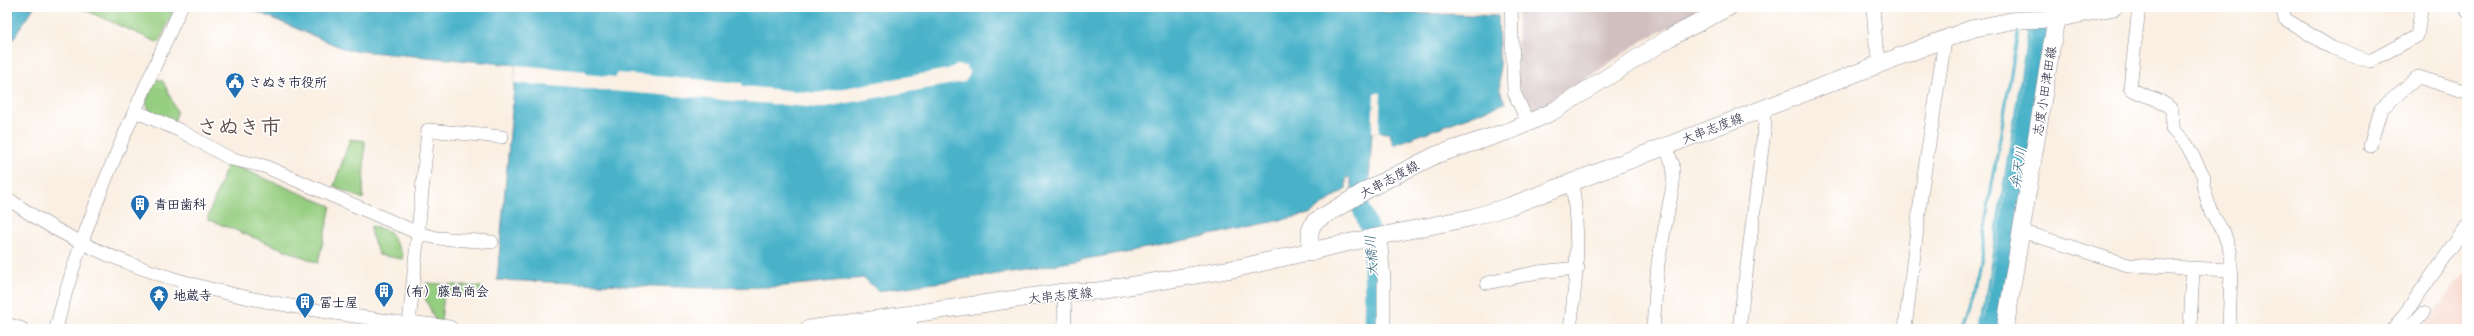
<svg xmlns="http://www.w3.org/2000/svg" width="2474" height="336" font-family="'Balsamiq Sans','Klee One',sans-serif">
<style>
.built{fill:#f6d1c5}
.industrial{fill:#d1bfbf}
.green{fill:#96ce81;stroke:#5c785e}
.water{fill:#4ab2c9;stroke:#366a82}
.pier{fill:#faefe2}
.lines{fill:none;stroke-linecap:round;stroke-linejoin:round}
.stream{stroke:#4ab2c9;stroke-width:3}
.river{stroke:#4ab2c9;stroke-width:18}
.minor-casing{stroke:#8e888e;stroke-width:14}
.major-casing{stroke:#8e888e;stroke-width:18}
.minor{stroke:#fff;stroke-width:13}
.major{stroke:#fff;stroke-width:17}
.labels{text-anchor:middle;stroke-width:3.5;stroke-linejoin:round;paint-order:stroke}
.poi-label{font-size:13px;font-weight:bold;fill:#22223b;stroke:#fff;text-anchor:start}
.street-label{font-size:13px;fill:#22223b;stroke:#fff}
.water-label{font-size:14px;font-style:italic;fill:#34637b;stroke:#fff}
.town-label{font-size:21px;font-weight:bold;fill:#64504b;stroke:#fff}
</style>
<rect width="100%" height="100%" fill="#fff"/>
<filter id="ink" filterUnits="userSpaceOnUse"><feTurbulence type="fractalNoise" baseFrequency=".025" numOctaves="2"/><feDisplacementMap in="SourceGraphic" scale="8" xChannelSelector="R" yChannelSelector="G"/><feConvolveMatrix kernelMatrix="1 2 1 2 8 2 1 2 1" color-interpolation-filters="sRGB"/></filter>
<filter id="wash" filterUnits="userSpaceOnUse"><feTurbulence type="fractalNoise" baseFrequency=".012" numOctaves="4" result="noise"/><feDisplacementMap in="SourceGraphic" scale="16" xChannelSelector="R" yChannelSelector="G"/><feGaussianBlur stdDeviation="0.9" result="paint"/><feColorMatrix in="noise" values="0 0 0 0 0 0 0 0 0 0 0 0 0 0 0 0 0 1.4 0 .05"/><feComposite in="paint" operator="in"/></filter>
<g filter="url(#wash)">
<rect width="100%" height="100%" fill="#faefe2"/>
<!-- built -->
<polygon class="built" points="2467,269 2467,329 2421,329"/>
<!-- industrial -->
<polygon class="industrial" points="1518,7 1706,7 1642,41 1533,114 1528,112 1517,83"/>
<!-- green -->
<g class="green">
<polygon points="78,7 175,7 159,43"/>
<polygon points="154,78 163,81 177,112 174,122 151,113 146,103"/>
<polygon points="350,139 365,141 363,199 334,186"/>
<polygon points="228,163 331,206 318,263 207,219"/>
<polygon points="371,226 389,231 403,255 402,259 379,255 371,234"/>
<polygon points="426,283 482,287 481,296 444,293 441,322 436,322 425,298"/>
</g>
<!-- water -->
<g class="water">
<polygon points="7,7 34,7 7,48"/>
<polygon points="246,7 1383,7 1383,12 1498,16 1500,90 1505,103 1393,145 1390,133 1372,132 1369,182 1352,191 1350,177 1346,178 1346,189 1309,214 1168,244 1026,270 878,291 864,278 775,287 704,288 497,280 516,65 347,50"/>
</g>
<!-- pier -->
<g class="pier">
<polygon points="516,65 586,71 586,74 616,77 617,73 742,83 743,86 817,93 948,69 956,65 966,66 969,71 968,78 964,82 820,108 514,83"/>
<polygon points="1374,93 1381,93 1379,133 1372,132"/>
</g>
<g class="lines">
<!-- stream -->
<g class="stream">
<polyline points="2033,14 2035,7"/>
<polyline points="2023,15 2026,7"/>
<polyline points="1964,329 1971,309 2019,26"/>
<polyline points="1981,329 2030,25"/>
</g>
<!-- river -->
<g class="river">
<polyline points="1362,185 1359,203 1372,236 1374,329"/>
<polyline points="1991,329 1994,319 2040,31 2039,7"/>
</g>
</g>
</g>
<g filter="url(#ink)">
<g class="lines">
<!-- minor casing -->
<g class="minor-casing">
<g id="minor">
<polyline points="1511,7 1514,92 1528,123"/>
<polyline points="1873,7 1876,45 1881,64"/>
<polyline points="2282,7 2285,19 2332,48 2370,61 2417,36 2421,11"/>
<polyline points="2466,10 2467,11"/>
<polyline points="135,111 181,131 231,159 264,166 418,233 437,238 492,242"/>
<polyline points="2370,146 2381,109 2418,77 2467,92"/>
<path d="M7 198C126 285 267 304 409 324L428 130 502 137"/>
<path d="M2021 231 2128 265 2231 270V254L2224 233 2211 213 2203 185 2204 177 2187 145 2172 129V110C2157 95 2146 99 2130 88L2139 7"/>
<polyline points="1380,236 1384,279 1384,329"/>
<polyline points="1487,283 1538,272 1578,268"/>
<polyline points="1064,292 1065,329"/>
<polyline points="910,316 911,329"/>
<polyline points="7,324 22,329"/>
<path d="M56 329C83 217 135 112 181 7"/>
<path d="M1570 329C1577 276 1580 236 1572 183"/>
<polyline points="1653,329 1658,263 1673,185 1673,165 1665,146"/>
<polyline points="1739,329 1765,124 1761,109"/>
<polyline points="1905,329 1922,188 1945,40"/>
<polyline points="2190,329 2193,269"/>
<polyline points="2229,329 2231,270"/>
<polyline points="2394,329 2467,226"/>
<polyline points="2409,329 2423,313"/>
</g>
</g>
<!-- major casing -->
<g class="major-casing">
<g id="major">
<polyline points="1310,253 1310,231 1314,222 1370,188 1436,155 1512,130 1552,112 1669,38 1729,7"/>
<polyline points="408,329 409,324 449,329"/>
<polyline points="809,329 1064,292 1098,291 1238,268 1346,243 1474,217 1510,206 1971,29 2016,20 2056,19 2114,7"/>
<polyline points="2005,329 2056,19"/>
</g>
</g>
<!-- minor -->
<use href="#minor" class="minor"/>
<!-- major -->
<use href="#major" class="major"/>
</g>
</g>
<!-- icons -->
<defs>
<g id="civic-pin" transform="scale(1)"><path d="M0 17L-7.5 6A9.5 9.5 0 1 1 7.5 6Z" fill="#1f6fb2" stroke="#fff"/><path d="M-.6-6.5H3V-4.5H.6V-3L4-1V1h2V6H-6V1h2V-1L-.6-3ZM-1.2 2.5V6h2.4V2.5Z" fill="#fff"/></g>
<g id="building-pin" transform="scale(1)"><path d="M0 17L-7.5 6A9.5 9.5 0 1 1 7.5 6Z" fill="#1f6fb2" stroke="#fff"/><path d="M-4-6H4V6H1V3H-1V6H-4ZM-2.5-4.3h1.7v1.8h-1.7ZM.8-4.3h1.7v1.8H.8ZM-2.5-1h1.7V.8h-1.7ZM.8-1h1.7V.8H.8Z" fill="#fff"/></g>
<g id="temple-pin" transform="scale(1)"><path d="M0 17L-7.5 6A9.5 9.5 0 1 1 7.5 6Z" fill="#1f6fb2" stroke="#fff"/><path d="M0-6L5-2H3V0L6.5 2.5H4V6H1.5V3h-3V6H-4V2.5H-6.5L-3 0V-2H-5Z" fill="#fff"/></g>
</defs>
<g fill-rule="evenodd">
<use href="#civic-pin" x="235" y="82"/>
<use href="#building-pin" x="140" y="204"/>
<use href="#building-pin" x="384" y="291"/>
<use href="#temple-pin" x="159" y="295"/>
<use href="#building-pin" x="305" y="302"/>
</g>
<g class="labels">
<!-- poi labels -->
<g class="poi-label">
<text x="249" y="87">さぬき市役所</text>
<text x="154" y="209">青田歯科</text>
<text x="398" y="296">（有）藤島商会</text>
<text x="173" y="300">地蔵寺</text>
<text x="319" y="307">冨士屋</text>
</g>
<!-- street labels -->
<g class="street-label">
<text transform="translate(2044 91) rotate(-81)" y="5">志度小田津田線</text>
<text transform="translate(1712 128) rotate(-21)" y="5">大串志度線</text>
<text transform="translate(1389 179) rotate(-28)" y="5">大串志度線</text>
<text transform="translate(1060 295) rotate(-6)" y="5">大串志度線</text>
</g>
<!-- water labels -->
<g class="water-label">
<text transform="translate(2018 168) rotate(-81)" y="5">弁天川</text>
<text transform="translate(1371 256) rotate(-94)" y="5">大橋川</text>
</g>
<!-- town labels -->
<g class="town-label">
<text x="239" y="134">さぬき市</text>
</g>
</g>
<!-- margin -->
<rect width="2474" height="336" fill="none" stroke="#fff" stroke-width="24"/>
</svg>
